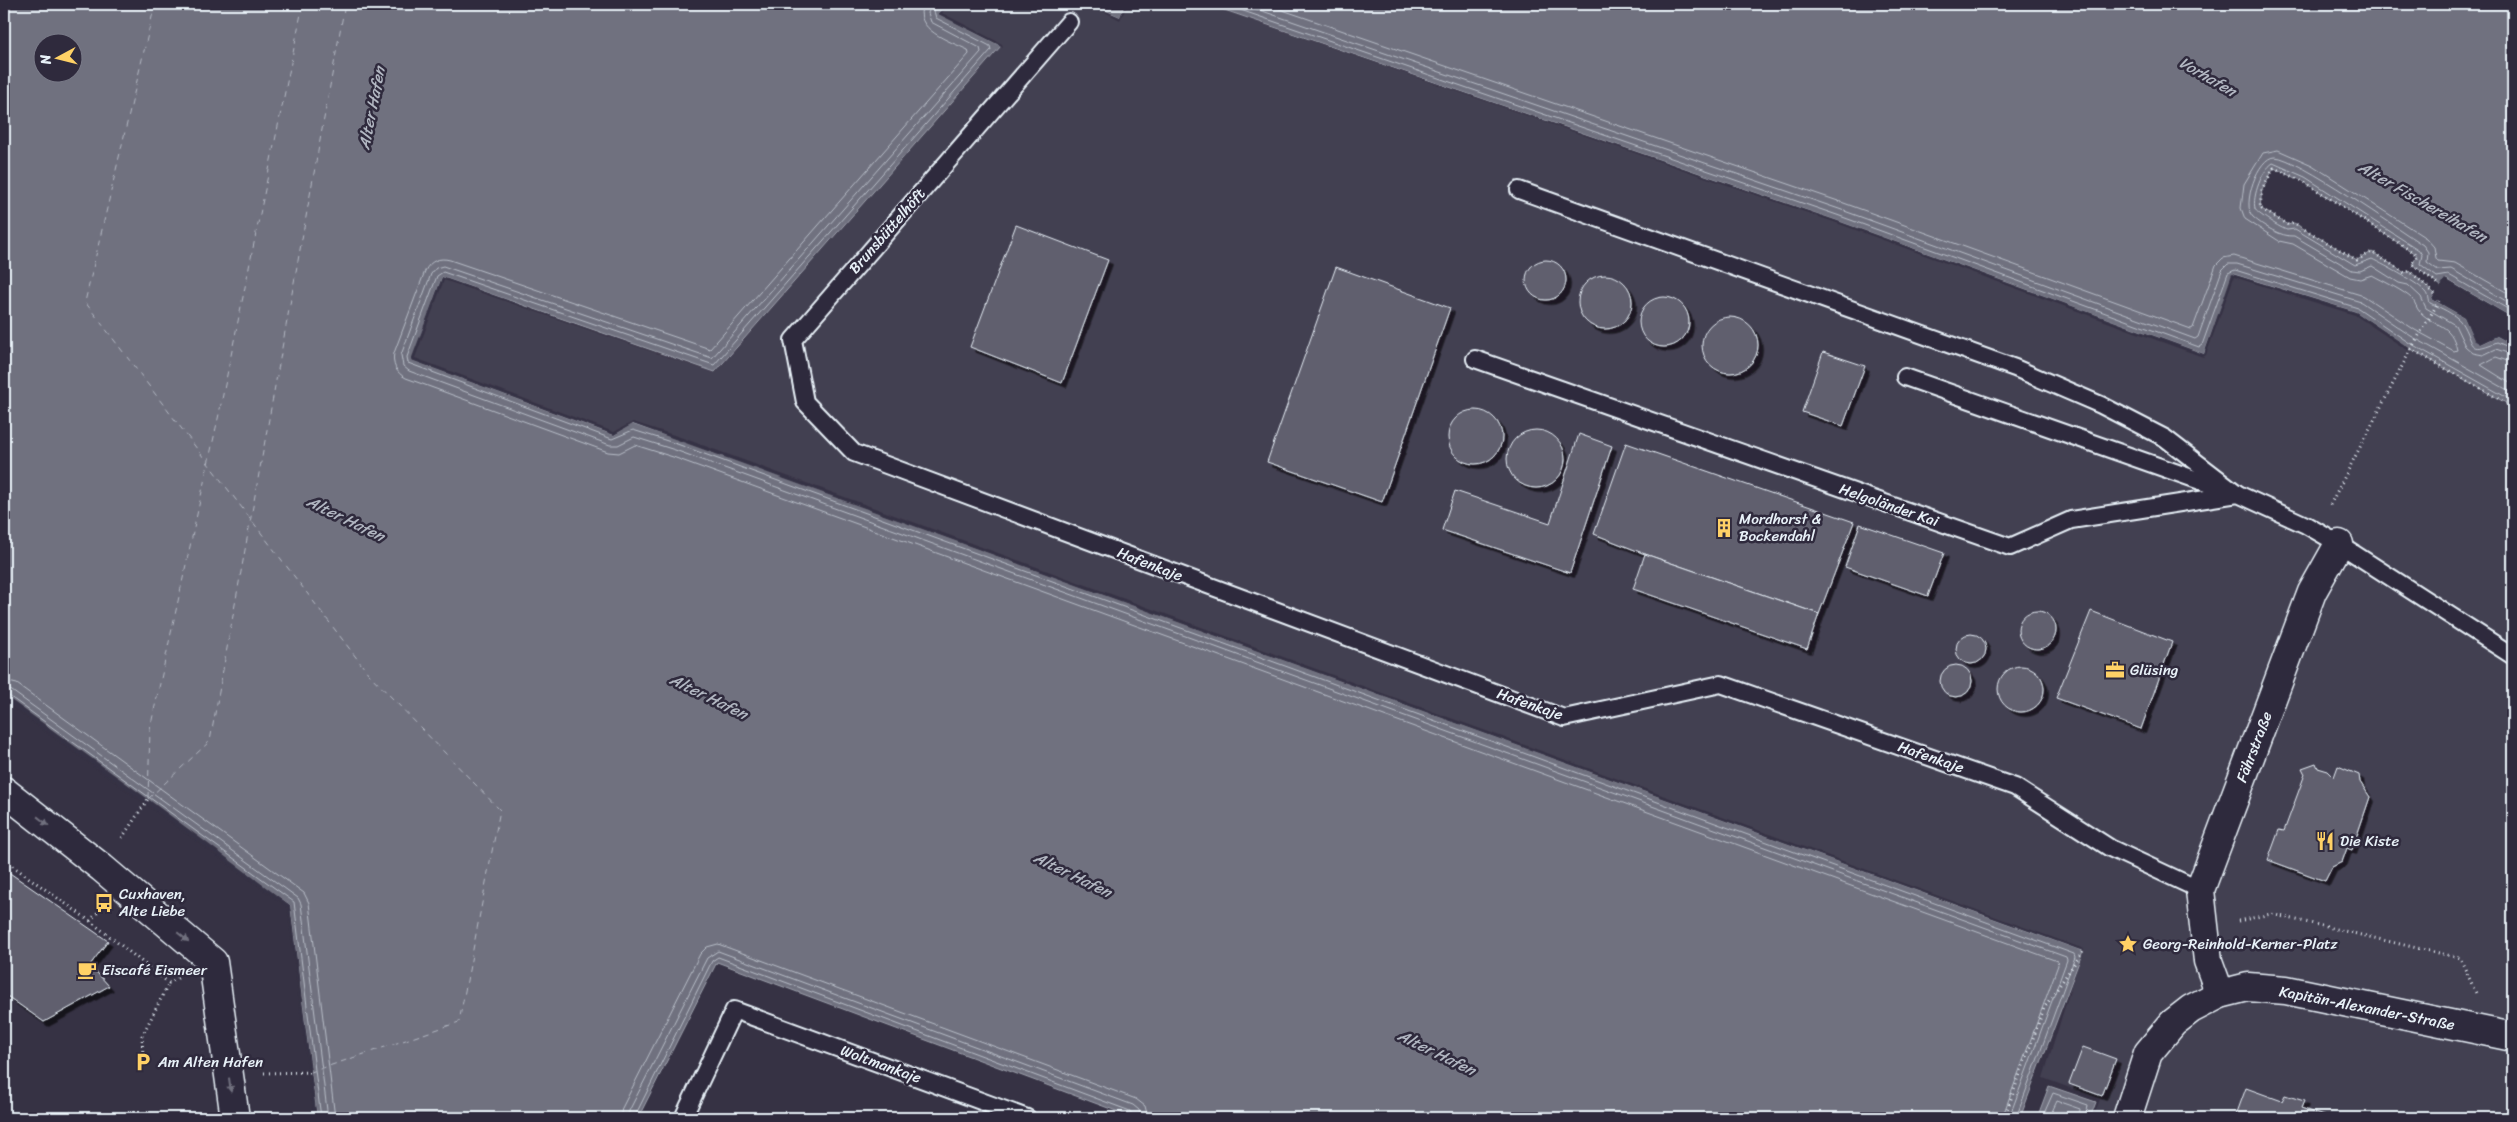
<svg xmlns="http://www.w3.org/2000/svg" width="2517" height="1122" font-family="Sriracha,sans-serif">
<style>
.built{fill:#433f51}
.water{fill:#70717f;stroke:#a0a4af;fill-rule:evenodd}
.pier{fill:#363244}
.lines{fill:none;stroke-linecap:round;stroke-linejoin:round}
.shore{stroke:#b8bec8;stroke-width:1}
.ferry{stroke:#b2b7c2;stroke-width:1;stroke-dasharray:6 5;stroke-linecap:butt}
.building{fill:#605e6e;stroke:#e8f1f8;filter:url(#shadow)}
.service-casing{stroke:#e8f1f8;stroke-width:20}
.minor-casing{stroke:#e8f1f8;stroke-width:31}
.path{stroke:#e8f1f8;stroke-width:3;stroke-dasharray:1 4;stroke-linecap:butt}
.service{stroke:#2f2a3d;stroke-width:16}
.minor{stroke:#2f2a3d;stroke-width:28}
.oneway{fill:#70707e}
.labels{text-anchor:middle;stroke-width:5;stroke-linejoin:round;paint-order:stroke}
.street-label{font-size:15px;fill:#e8f1f8;stroke:#2f2a3d}
.poi-label{font-size:15px;fill:#e8f1f8;stroke:#2f2a3d;text-anchor:start}
.water-label{font-size:16px;font-style:italic;fill:#b2b7c2;stroke:#2f2a3d}
</style>
<defs>
<filter id="shadow"><feDropShadow dx="4.5" dy="4.5" stdDeviation="0" flood-color="#0009"/></filter>
</defs>
<rect width="100%" height="100%" fill="#363244"/>
<filter id="ink" filterUnits="userSpaceOnUse"><feTurbulence type="fractalNoise" baseFrequency=".02" numOctaves="2"/><feDisplacementMap in="SourceGraphic" scale="10" xChannelSelector="R" yChannelSelector="G"/><feConvolveMatrix kernelMatrix="1 2 1 2 8 2 1 2 1" color-interpolation-filters="sRGB"/></filter>
<g filter="url(#ink)">
<!-- built -->
<polygon class="built" points="947,4 1092,4 1120,17 1125,4 1207,4 1666,161 2232,274 2356,312 2406,346 2513,407 2513,1118 2093,1118 2100,1099 2043,1078 2082,951 614,435 411,360 442,277 716,372 1000,46 938,14"/>
<!-- water -->
<g class="water">
<path d="M4 4H947L939 14 1001 46 715 372 442 277 412 360 614 435 632 424 679 440 2083 951 2020 1118H1135L717 962 638 1118H317L290 905 4 698ZM42 42H72V72H42Z"/>
<polygon points="1092,4 1125,4 1120,17"/>
<polygon points="1207,4 2513,4 2513,318 2446,279 2441,286 2412,264 2417,255 2303,181 2274,168 2262,189 2260,208 2288,225 2294,223 2357,260 2372,252 2405,273 2410,271 2435,294 2432,299 2464,317 2474,339 2480,344 2497,336 2513,345 2513,407 2406,346 2356,312 2233,274 2204,354 1835,220"/>
<polygon points="2049,1086 2096,1102 2090,1118 2037,1118"/>
</g>
<!-- pier -->
<g class="pier">
<polygon points="947,4 950,4 942,13 1002,44 1003,47 938,14"/>
<polygon points="1090,4 1120,17 1125,4 1128,4 1120,20"/>
<polygon points="1205,4 1835,220 2204,354 2232,274 2356,312 2411,349 2410,351 2404,348 2355,315 2234,277 2206,355 2203,357 1834,222"/>
<polygon points="442,277 717,374 444,280 415,358 614,432 633,422 680,437 2084,949 2083,951 633,424 614,435 411,360"/>
<polygon points="2445,279 2513,318 2513,321 2446,282 2439,288"/>
<polygon points="2436,292 2436,297 2466,315 2476,338 2480,341 2497,333 2513,342 2513,345 2497,336 2480,344 2474,340 2464,317 2432,299"/>
<polygon points="4,695 148,799 290,905 317,1118 314,1118 288,907 4,701"/>
</g>
<g class="lines">
<!-- shore -->
<g class="shore">
<path d="M923 4C912 30 950 41 968 50L969 54 710 349 450 260C439 257 430 261 425 271L394 353C392 364 396 373 406 378L608 452 619 453 635 445 673 457 2057 961 2058 965 2002 1118"/>
<polyline points="932,4 928,13 931,22 980,48 981,52 712,358 443,266 436,268 431,274 401,355 403,366 409,371 610,445 618,445 634,437 675,450 2066,957 2067,960 2009,1118"/>
<polyline points="940,4 934,11 936,18 990,46 991,50 714,365 443,272 437,276 407,357 408,363 612,439 633,430 677,444 2074,954 2075,957 2016,1118"/>
<polyline points="1223,4 1837,215 2199,347 2202,345 2228,273 2235,270 2358,308 2408,342 2513,401"/>
<polyline points="1242,4 1839,209 2195,339 2198,337 2222,270 2228,264 2237,264 2361,302 2411,336 2513,393"/>
<path d="M1265 4 1841 202 2191 329 2193 328 2216 265 2223 258 2234 256 2364 296 2415 330 2454 351 2457 350C2451 322 2436 328 2420 312 2416 308 2416 303 2412 299 2406 292 2381 280 2372 275L2360 279 2350 277 2293 244 2279 241 2245 219 2241 208 2244 184 2263 153 2278 150 2312 165 2426 238 2434 247 2436 258 2438 261 2455 263 2513 296"/>
<path d="M2513 305 2451 269 2438 270 2427 262 2428 252 2423 245C2398 229 2298 158 2275 157 2258 156 2241 206 2253 217 2263 226 2281 237 2294 236L2352 270 2360 271 2372 266 2399 283 2408 285 2421 297 2426 308 2455 325 2465 346 2473 353 2483 355 2496 349 2513 355"/>
<path d="M2513 312 2449 275 2437 277 2420 264 2422 255 2419 250 2305 177 2273 163C2262 170 2252 196 2255 209 2256 213 2282 229 2287 230 2290 230 2292 229 2295 229L2355 265 2372 259C2384 265 2425 286 2428 295 2429 298 2429 301 2430 303 2439 307 2455 314 2461 322 2475 344 2465 355 2497 342L2513 349"/>
<polyline points="2513,363 2496,357 2481,365 2513,385"/>
<polyline points="4,681 17,684 304,893 309,903 335,1118"/>
<polyline points="4,688 12,691 298,898 301,904 328,1118"/>
<polyline points="4,695 9,696 294,902 321,1118"/>
<polyline points="620,1118 622,1108 700,954 707,947 718,944 1136,1099 1145,1106 1148,1118"/>
<polyline points="628,1118 629,1111 707,958 718,951 1133,1105 1139,1110 1141,1118"/>
<polyline points="634,1118 712,961 718,957 1130,1111 1134,1118"/>
<polyline points="2042,1118 2053,1093 2088,1105 2086,1118"/>
<polyline points="2049,1118 2057,1101 2080,1109 2079,1118"/>
</g>
<!-- ferry -->
<g class="ferry">
<polyline points="155,4 85,302 368,673 500,810 459,1022 311,1072"/>
<polyline points="148,798 150,729 219,414 303,4"/>
<polyline points="148,799 210,741 345,4"/>
</g>
</g>
<!-- building -->
<g class="building">
<polygon points="1016,225 1108,260 1062,383 970,347"/>
<circle cx="1546" cy="280" r="20"/>
<polygon points="1336,267 1450,308 1382,502 1267,462"/>
<circle cx="1605" cy="302" r="27"/>
<circle cx="1664" cy="322" r="25"/>
<circle cx="1730" cy="345" r="28"/>
<polygon points="1823,352 1865,366 1843,426 1802,412"/>
<circle cx="1475" cy="437" r="27"/>
<circle cx="1536" cy="459" r="29"/>
<polygon points="1579,434 1612,446 1570,573 1442,530 1455,491 1550,523"/>
<polygon points="1626,443 1854,522 1819,614 1645,554 1594,534"/>
<polygon points="1860,524 1944,553 1928,596 1845,567"/>
<polygon points="1645,554 1819,614 1807,649 1633,589"/>
<circle cx="2037" cy="630" r="19"/>
<polygon points="2091,611 2172,642 2141,729 2056,698"/>
<circle cx="1971" cy="649" r="15"/>
<circle cx="1956" cy="681" r="16"/>
<circle cx="2021" cy="689" r="23"/>
<polygon points="2316,763 2318,768 2328,771 2334,777 2338,766 2359,775 2360,782 2370,797 2352,850 2347,848 2342,862 2332,867 2325,881 2268,860 2279,830 2284,831 2305,774 2302,768"/>
<polygon points="4,869 108,941 90,965 109,986 44,1022 4,994"/>
<polygon points="2083,1047 2116,1059 2102,1096 2069,1084"/>
<polygon points="2246,1088 2282,1101 2285,1095 2304,1101 2301,1108 2329,1118 2235,1118"/>
</g>
<g class="lines">
<!-- service casing -->
<g class="service-casing">
<g id="service">
<polyline points="1069,22 793,340 805,402 854,453 1564,718 1721,684 2015,787 2110,848 2200,890"/>
<polyline points="1519,190 2015,368 2101,405 2165,438 2238,494"/>
<polyline points="1475,359 2010,547 2071,520 2238,494 2306,525 2339,544 2513,656"/>
<polyline points="1905,377 2223,489"/>
<polyline points="683,1118 734,1010 1027,1118"/>
</g>
</g>
<!-- minor casing -->
<g class="minor-casing">
<g id="minor">
<polyline points="4,791 102,868 213,962 235,1118"/>
<polyline points="2220,994 2208,961 2200,890 2312,592 2339,544"/>
<polyline points="2127,1118 2148,1053 2173,1023 2191,1009 2220,994 2248,987 2286,990 2513,1037"/>
</g>
</g>
<!-- path -->
<g class="path">
<polyline points="2435,294 2410,271 2405,273 2372,252 2357,260 2294,223 2288,225 2260,208 2262,189 2274,168 2303,181 2417,255 2412,264 2441,286"/>
<polyline points="2411,349 2439,301"/>
<polyline points="2330,505 2411,349 2513,407"/>
<polyline points="122,838 148,799"/>
<polyline points="4,860 90,921 169,983 178,978"/>
<polyline points="90,921 98,912"/>
<polyline points="2238,921 2271,914 2460,958 2476,993"/>
<polyline points="143,1056 142,1036 169,983"/>
<polyline points="264,1073 311,1072"/>
<polyline points="2004,1118 2044,1008 2083,951"/>
</g>
<!-- service -->
<use href="#service" class="service"/>
<!-- minor -->
<use href="#minor" class="minor"/>
</g>
<!-- one-way arrows -->
<defs><path id="oneway-solid" d="M-6-.8H1V-3.2L6.5 0L1 3.2V.8H-6Z" transform="scale(1.25)"/></defs>
<g class="oneway">
<use href="#oneway-solid" transform="translate(43 821) rotate(38)"/>
<use href="#oneway-solid" transform="translate(183 937) rotate(40)"/>
<use href="#oneway-solid" transform="translate(230 1085) rotate(82)"/>
</g>
</g>
<!-- icons -->
<defs>
<g id="building-bare" transform="scale(1.5)"><path d="M-4-6H4V6H1V3H-1V6H-4ZM-2.5-4.3h1.7v1.8h-1.7ZM.8-4.3h1.7v1.8H.8ZM-2.5-1h1.7V.8h-1.7ZM.8-1h1.7V.8H.8Z" fill="#ffd166" stroke="#2f2a3d" stroke-width="2.5" paint-order="stroke"/></g>
<g id="office-bare" transform="scale(1.5)"><path d="M-6-3h4V-5.5h4V-3h4V5H-6ZM-1-4.5V-3h2v-1.5ZM-6 0V1H6V0Z" fill="#ffd166" stroke="#2f2a3d" stroke-width="2.5" paint-order="stroke"/></g>
<g id="restaurant-bare" transform="scale(1.5)"><path d="M-5-6h1v4h1v-4h1v4h1v-4h1v5L-1.5 .5V6h-2V.5L-5-1ZM5-6V6H3V1.5H1.5Q1.5-4 5-6Z" fill="#ffd166" stroke="#2f2a3d" stroke-width="2.5" paint-order="stroke"/></g>
<g id="bus-bare" transform="scale(1.5)"><path d="M-5-6H5V4H4V6H2V4H-2V6H-4V4H-5ZM-3.5-4V0h7V-4ZM-3.5 1.2v1.5H-2V1.2ZM2 1.2v1.5H3.5V1.2Z" fill="#ffd166" stroke="#2f2a3d" stroke-width="2.5" paint-order="stroke"/></g>
<g id="sight-bare" transform="scale(1.5)"><path d="M0-6L1.8-2.2L6-1.7L2.9 1.2L3.7 5.4L0 3.3L-3.7 5.4L-2.9 1.2L-6-1.7L-1.8-2.2Z" fill="#ffd166" stroke="#2f2a3d" stroke-width="2.5" paint-order="stroke"/></g>
<g id="cafe-bare" transform="scale(1.5)"><path d="M-5.5-4.5H6V0H3Q3 3.5 0 3.5H-2.5Q-5.5 3.5-5.5 0ZM3-3.2v2h1.7v-2ZM-6 4.5H4V6H-6Z" fill="#ffd166" stroke="#2f2a3d" stroke-width="2.5" paint-order="stroke"/></g>
<g id="parking-bare" transform="scale(1.5)"><path d="M-3.5-5.5H1a3.5 3.5 0 0 1 0 7H-1V5.5H-3.5ZM-1-3.4V-.6H.8a1.4 1.4 0 0 0 0-2.8Z" fill="#ffd166" stroke="#2f2a3d" stroke-width="2.5" paint-order="stroke"/></g>
</defs>
<g fill-rule="evenodd">
<use href="#building-bare" x="1724" y="528"/>
<use href="#office-bare" x="2115" y="670"/>
<use href="#restaurant-bare" x="2325" y="841"/>
<use href="#bus-bare" x="104" y="903"/>
<use href="#sight-bare" x="2128" y="944"/>
<use href="#cafe-bare" x="87" y="970"/>
<use href="#parking-bare" x="143" y="1062"/>
</g>
<g class="labels">
<!-- street labels -->
<g class="street-label">
<text transform="translate(887 231) rotate(-49)" y="5">Brunsbüttelhöft</text>
<text transform="translate(1889 505) rotate(19)" y="5">Helgoländer Kai</text>
<text transform="translate(1150 564) rotate(21)" y="5">Hafenkaje</text>
<text transform="translate(1530 704) rotate(19)" y="5">Hafenkaje</text>
<text transform="translate(2254 747) rotate(-69)" y="5">Fährstraße</text>
<text transform="translate(1931 757) rotate(19)" y="5">Hafenkaje</text>
<text transform="translate(2367 1008) rotate(11)" y="5">Kapitän-Alexander-Straße</text>
<text transform="translate(881 1064) rotate(20)" y="5">Woltmankaje</text>
</g>
<!-- poi labels -->
<g class="poi-label">
<text x="1739" y="524">Mordhorst &amp;<tspan x="1739" dy="17">Bockendahl</tspan></text>
<text x="2130" y="675">Glüsing</text>
<text x="2340" y="846">Die Kiste</text>
<text x="119" y="899">Cuxhaven,<tspan x="119" dy="17">Alte Liebe</tspan></text>
<text x="2143" y="949">Georg-Reinhold-Kerner-Platz</text>
<text x="102" y="975">Eiscafé Eismeer</text>
<text x="158" y="1067">Am Alten Hafen</text>
</g>
<!-- water labels -->
<g class="water-label">
<text transform="translate(2208 76) rotate(30)" y="6">Vorhafen</text>
<text transform="translate(371 108) rotate(-79)" y="6">Alter Hafen</text>
<text transform="translate(2423 201) rotate(30)" y="6">Alter Fischereihafen</text>
<text transform="translate(346 518) rotate(26)" y="6">Alter Hafen</text>
<text transform="translate(709 696) rotate(26)" y="6">Alter Hafen</text>
<text transform="translate(1073 874) rotate(26)" y="6">Alter Hafen</text>
<text transform="translate(1437 1052) rotate(26)" y="6">Alter Hafen</text>
</g>
</g>
<!-- margin -->
<rect width="2517" height="1122" fill="none" stroke="#2f2a3d" stroke-width="20"/>
<rect x="10" y="10" width="2497" height="1102" fill="none" stroke="#e8f1f8" stroke-width="2" filter="url(#ink)"/>
<!-- north arrow -->
<g transform="translate(58 58) rotate(263)"><circle r="24" fill="#2f2a3d" stroke="#797a88"/>
<path d="M0-4L9 19L0 12L-9 19Z" fill="#ffd166"/>
<text y="-8" font-size="14" font-weight="bold" text-anchor="middle" fill="#e8f1f8">N</text>
</g>
</svg>
